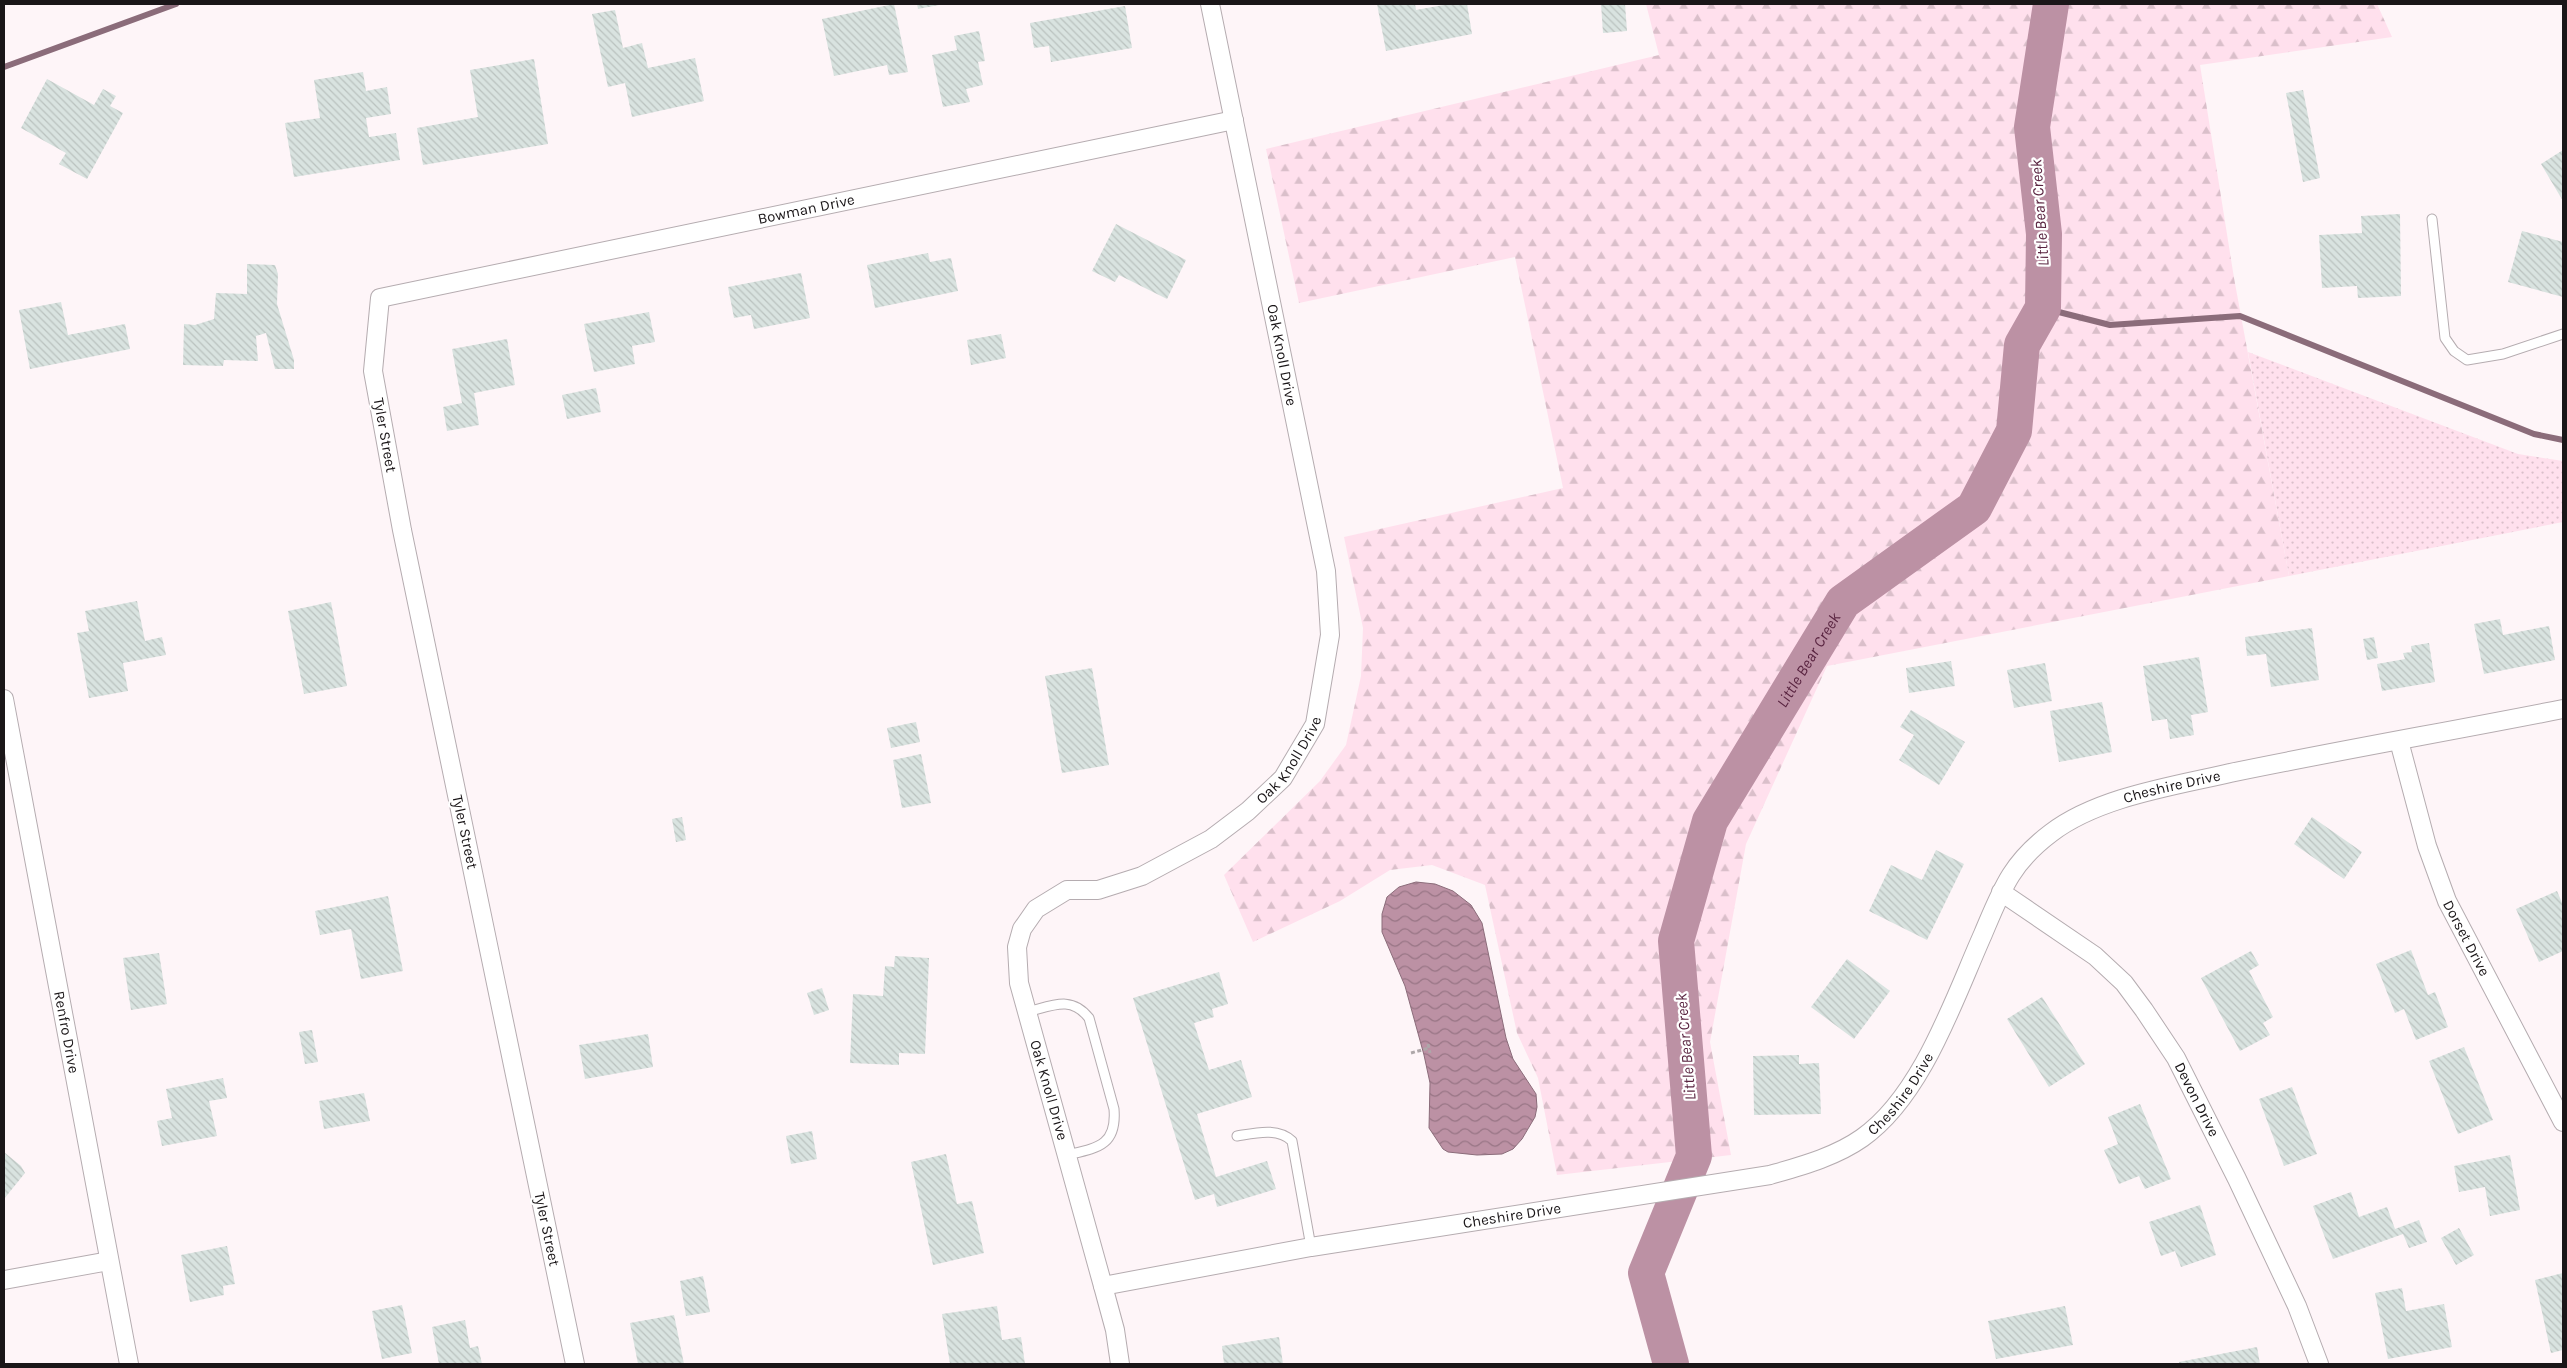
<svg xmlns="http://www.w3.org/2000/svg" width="2567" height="1368" font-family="Karla,sans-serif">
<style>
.grass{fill:url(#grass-dots)}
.forest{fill:url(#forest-firs)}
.water{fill:url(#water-waves);stroke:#8b6c7a}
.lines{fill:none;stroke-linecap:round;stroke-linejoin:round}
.stream{stroke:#8b6c7a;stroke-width:6}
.river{stroke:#bc91a4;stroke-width:36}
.building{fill:url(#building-back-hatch)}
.service-casing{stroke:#b5acb0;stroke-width:11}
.minor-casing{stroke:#b5acb0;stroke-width:20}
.path{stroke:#aea7a9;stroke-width:3;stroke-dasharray:4 2.5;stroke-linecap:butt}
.service{stroke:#fff;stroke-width:9}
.minor{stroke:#fff;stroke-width:18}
.labels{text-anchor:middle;stroke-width:4.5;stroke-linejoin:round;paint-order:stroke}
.street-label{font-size:15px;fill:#1a1618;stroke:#fff}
.water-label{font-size:16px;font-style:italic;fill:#592440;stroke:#fff}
</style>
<defs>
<pattern id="grass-dots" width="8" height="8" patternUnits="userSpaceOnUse" patternTransform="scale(1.25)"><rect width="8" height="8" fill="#ffe0ed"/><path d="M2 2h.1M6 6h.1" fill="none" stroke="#dabfca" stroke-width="1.8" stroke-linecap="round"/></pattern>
<pattern id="forest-firs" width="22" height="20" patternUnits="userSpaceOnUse" patternTransform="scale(1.25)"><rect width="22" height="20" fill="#ffe0ed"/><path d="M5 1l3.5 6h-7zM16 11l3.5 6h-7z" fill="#dabfca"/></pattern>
<pattern id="water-waves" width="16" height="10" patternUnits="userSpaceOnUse" patternTransform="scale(1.25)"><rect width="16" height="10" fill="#bc91a4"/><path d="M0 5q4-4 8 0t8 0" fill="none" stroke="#987585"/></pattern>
<pattern id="building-back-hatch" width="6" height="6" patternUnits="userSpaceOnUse" patternTransform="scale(1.25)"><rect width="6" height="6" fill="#d9e3e0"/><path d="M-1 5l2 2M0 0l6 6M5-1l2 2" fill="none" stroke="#bac2bf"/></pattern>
</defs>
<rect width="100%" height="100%" fill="#fef5f8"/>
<!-- grass -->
<polygon class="grass" points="2248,352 2518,454 2563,461 2563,522 2289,576"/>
<!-- forest -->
<polygon class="forest" points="1646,4 2377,4 2392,37 2200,65 2234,278 2289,576 1827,666 1746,844 1710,1042 1731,1155 1557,1175 1538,1078 1517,1033 1485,885 1432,865 1390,870 1340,901 1253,942 1224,875 1320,781 1346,745 1361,676 1363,628 1344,537 1563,488 1515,257 1299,303 1266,149 1659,55"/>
<!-- water -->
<polygon class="water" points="1416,882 1435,884 1453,891 1471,905 1482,923 1506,1038 1513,1059 1536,1094 1537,1107 1535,1117 1522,1139 1513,1149 1502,1154 1477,1155 1448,1152 1443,1149 1429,1128 1430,1083 1424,1055 1405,986 1382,932 1382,914 1387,897 1399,887"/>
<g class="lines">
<!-- stream -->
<g class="stream">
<polyline points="4,67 176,4"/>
<polyline points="2043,308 2110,325 2240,316 2534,434 2563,440"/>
</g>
<!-- river -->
<path class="river" id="s1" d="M1671 1364 1646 1273 1694 1156 1676 941 1710 821 1843 602 1974 508 2014 431 2022 345 2043 308 2044 234 2032 127 2051 4"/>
</g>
<!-- building -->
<g class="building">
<polygon points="894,4 908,72 889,75 887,65 834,76 822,19"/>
<polygon points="917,4 939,4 939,5 918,9"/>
<polygon points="1377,4 1415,4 1416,10 1449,4 1467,4 1472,34 1386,51"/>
<polygon points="1601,4 1625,4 1627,31 1603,33"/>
<polygon points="1125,6 1132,48 1051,62 1049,46 1034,48 1030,23"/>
<polygon points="615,10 623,48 642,43 648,68 695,58 704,101 632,117 625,83 608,87 592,14"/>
<polygon points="979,31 985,61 978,62 983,85 966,89 970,102 943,107 932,55 957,50 954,36"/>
<polygon points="534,59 548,144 423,165 417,128 478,117 470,70"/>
<polygon points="363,72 366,91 387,87 391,114 366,118 369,137 396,133 400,160 294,177 285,123 320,118 314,80"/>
<polygon points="47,79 94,105 103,89 116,96 110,106 123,113 87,179 59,164 66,153 21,128"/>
<polygon points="2303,90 2320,178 2303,182 2286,93"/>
<polygon points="2563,150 2563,201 2541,164"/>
<polygon points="2400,214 2401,296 2358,298 2357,286 2322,288 2319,235 2362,233 2361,216"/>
<polygon points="1116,224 1186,260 1167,299 1119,275 1115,282 1092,271"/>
<polygon points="2522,231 2563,242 2563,297 2508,282"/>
<polygon points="928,253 930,262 951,258 958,291 875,308 867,265"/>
<polygon points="247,264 275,265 278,274 277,304 294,360 294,369 275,369 266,333 256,336 258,361 224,360 223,366 183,365 184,324 195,325 214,319 216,293 247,294"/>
<polygon points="801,273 810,318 754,329 751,315 734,318 728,287"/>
<polygon points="61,302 68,335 125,324 130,349 30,369 19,310"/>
<polygon points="649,312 655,342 632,346 635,364 594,372 584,324"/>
<polygon points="1001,334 1006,358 971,365 967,340"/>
<polygon points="507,339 515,385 474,393 479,425 447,431 443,407 462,403 452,349"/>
<polygon points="596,388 601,412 567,419 562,395"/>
<polygon points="137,601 145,641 162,637 166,655 123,663 128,691 89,698 77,633 89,631 85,611"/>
<polygon points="331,602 347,686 304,694 288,611"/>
<polygon points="2500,619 2503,635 2549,626 2555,660 2484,674 2474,624"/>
<polygon points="2312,628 2319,680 2271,687 2266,654 2247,656 2245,637"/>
<polygon points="2374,637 2378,658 2367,660 2363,639"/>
<polygon points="2429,643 2435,682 2382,691 2377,664 2405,659 2403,653 2412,652 2411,646"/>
<polygon points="2199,657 2208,712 2191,715 2194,735 2170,739 2167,719 2152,721 2143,666"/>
<polygon points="1951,661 1955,686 1909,693 1906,668"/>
<polygon points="2045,663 2052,701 2014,708 2007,670"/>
<polygon points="1092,668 1109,765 1062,773 1045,676"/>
<polygon points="2102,702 2112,752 2059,762 2050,711"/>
<polygon points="1911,710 1965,742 1939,785 1899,760 1914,735 1900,727"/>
<polygon points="916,722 920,742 891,748 887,728"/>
<polygon points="921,754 931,803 902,808 893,760"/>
<polygon points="682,817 686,840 676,842 672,819"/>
<polygon points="2312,817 2362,852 2344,879 2294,844"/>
<polygon points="1936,850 1964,864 1927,940 1869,911 1891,865 1922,880"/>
<polygon points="2557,891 2563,905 2563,951 2539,962 2516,909"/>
<polygon points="388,896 403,971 361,979 351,929 320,935 315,911"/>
<polygon points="2411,950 2428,995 2435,992 2448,1027 2416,1040 2404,1009 2395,1013 2376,964"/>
<polygon points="2251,951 2259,965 2249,971 2273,1017 2263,1023 2270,1035 2240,1051 2201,978"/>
<polygon points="159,953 167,1004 131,1010 123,958"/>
<polygon points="895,956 929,958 925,1054 899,1053 899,1065 850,1063 853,994 883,996 885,966 894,967"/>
<polygon points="1847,959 1890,991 1854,1039 1811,1007"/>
<polygon points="1219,972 1228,1004 1212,1009 1214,1017 1194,1023 1209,1070 1241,1060 1252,1097 1197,1114 1216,1177 1267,1161 1276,1189 1217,1207 1214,1194 1195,1200 1133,998"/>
<polygon points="822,988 829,1010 814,1015 807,993"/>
<polygon points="2042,997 2085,1064 2049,1087 2007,1019"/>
<polygon points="312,1030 318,1062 305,1064 299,1032"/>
<polygon points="648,1034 653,1067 585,1079 579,1045"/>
<polygon points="2464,1047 2493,1120 2458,1134 2429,1061"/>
<polygon points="1799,1055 1799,1064 1819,1063 1821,1114 1754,1115 1753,1056"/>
<polygon points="223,1078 227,1098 209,1101 217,1136 162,1146 157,1121 172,1118 166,1089"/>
<polygon points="2292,1087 2317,1154 2284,1166 2259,1099"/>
<polygon points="364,1093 370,1121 324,1129 319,1101"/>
<polygon points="2140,1104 2171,1179 2145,1189 2139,1176 2119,1184 2104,1150 2118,1144 2108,1117"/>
<polygon points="812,1131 817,1159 791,1164 786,1136"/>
<polygon points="4,1152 21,1166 25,1173 4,1199"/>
<polygon points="946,1154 957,1204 972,1201 984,1253 933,1265 911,1162"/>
<polygon points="2510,1155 2520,1210 2490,1216 2485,1187 2459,1192 2454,1166"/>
<polygon points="2351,1192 2359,1217 2387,1207 2395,1229 2419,1220 2427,1242 2409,1248 2403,1234 2333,1259 2313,1206"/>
<polygon points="2200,1205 2216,1255 2181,1267 2175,1251 2161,1256 2149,1222"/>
<polygon points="2459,1228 2474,1255 2456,1265 2441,1238"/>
<polygon points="227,1246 235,1284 223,1286 224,1295 190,1302 181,1255"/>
<polygon points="2563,1273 2563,1350 2551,1353 2535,1280"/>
<polygon points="703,1276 710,1312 686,1316 680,1281"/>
<polygon points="2402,1288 2406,1311 2444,1304 2452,1347 2388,1359 2375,1293"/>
<polygon points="402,1305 412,1353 382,1359 372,1311"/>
<polygon points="997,1306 1002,1340 1021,1337 1025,1364 950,1364 942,1314"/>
<polygon points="2065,1306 2073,1345 1996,1359 1988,1321"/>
<polygon points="674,1315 684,1364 638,1364 630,1323"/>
<polygon points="465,1320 470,1348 478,1346 482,1364 439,1364 432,1327"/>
<polygon points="1279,1337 1283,1364 1224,1364 1222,1346"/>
<polygon points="2257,1347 2260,1364 2179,1364 2179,1362"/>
</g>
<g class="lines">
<!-- service casing -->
<g class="service-casing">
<g id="service">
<polyline points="2432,219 2445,338 2454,351 2467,360 2503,354 2563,334"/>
<path d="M1027 1012C1052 1006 1071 995 1089 1018L1114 1109C1117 1146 1097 1148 1067 1155"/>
<path d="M1237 1136C1255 1133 1278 1127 1292 1141L1311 1247"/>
</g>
</g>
<!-- minor casing -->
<g class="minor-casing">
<g id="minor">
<path id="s2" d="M4 699 129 1364"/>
<path id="s3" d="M2399 741 2427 846 2447 901 2563 1122"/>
<path id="s4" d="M2001 892 2095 956 2124 983 2144 1010 2176 1058 2237 1179 2297 1306 2319 1364"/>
<polyline points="4,1280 109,1261"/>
<path id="s5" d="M1103 1286 1311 1247 1770 1175C1801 1166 1835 1157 1862 1138 1922 1096 1954 999 1983 934 2002 889 2011 863 2051 833 2098 797 2174 786 2230 773 2341 750 2452 731 2563 709"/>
<path id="s6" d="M575 1364 402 530 373 371 380 298 1234 120"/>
<path id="s7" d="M1120 1364 1115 1330 1103 1286 1019 983 1017 947 1022 929 1036 909 1067 890H1098L1142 876 1211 839 1248 811 1283 778 1315 724 1330 635 1326 571 1210 4"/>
</g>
</g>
<!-- path -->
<g class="path">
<polyline points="1428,1044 1430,1053"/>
<polyline points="1411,1053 1429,1048"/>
</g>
<!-- service -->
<use href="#service" class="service"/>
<!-- minor -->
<use href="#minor" class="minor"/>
</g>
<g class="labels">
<!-- street labels -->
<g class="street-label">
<text dy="5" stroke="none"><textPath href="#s6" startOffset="1522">Bowman Drive</textPath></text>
<text transform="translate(1282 355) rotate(79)" y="5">Oak Knoll Drive</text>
<text transform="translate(385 435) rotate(80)" y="5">Tyler Street</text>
<text dy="5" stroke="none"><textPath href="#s7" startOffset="778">Oak Knoll Drive</textPath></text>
<text dy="5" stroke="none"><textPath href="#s5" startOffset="1270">Cheshire Drive</textPath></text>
<text transform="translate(465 832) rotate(78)" y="5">Tyler Street</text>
<text dy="5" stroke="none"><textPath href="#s3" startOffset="209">Dorset Drive</textPath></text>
<text dy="5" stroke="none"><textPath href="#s2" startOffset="339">Renfro Drive</textPath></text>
<text transform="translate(1049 1090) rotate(74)" y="5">Oak Knoll Drive</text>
<text dy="5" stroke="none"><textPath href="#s5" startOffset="835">Cheshire Drive</textPath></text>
<text dy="5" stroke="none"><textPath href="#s4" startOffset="291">Devon Drive</textPath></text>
<text dy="5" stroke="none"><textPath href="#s5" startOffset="415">Cheshire Drive</textPath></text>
<text transform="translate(547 1229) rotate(78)" y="5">Tyler Street</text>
</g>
<!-- water labels -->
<g class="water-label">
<text transform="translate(2039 213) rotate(-94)" y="6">Little Bear Creek</text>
<text dy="6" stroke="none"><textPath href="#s1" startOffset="750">Little Bear Creek</textPath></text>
<text transform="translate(1685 1047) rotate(-95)" y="6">Little Bear Creek</text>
</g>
</g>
<!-- border -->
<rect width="2567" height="1368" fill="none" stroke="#1a1618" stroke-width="10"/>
</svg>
